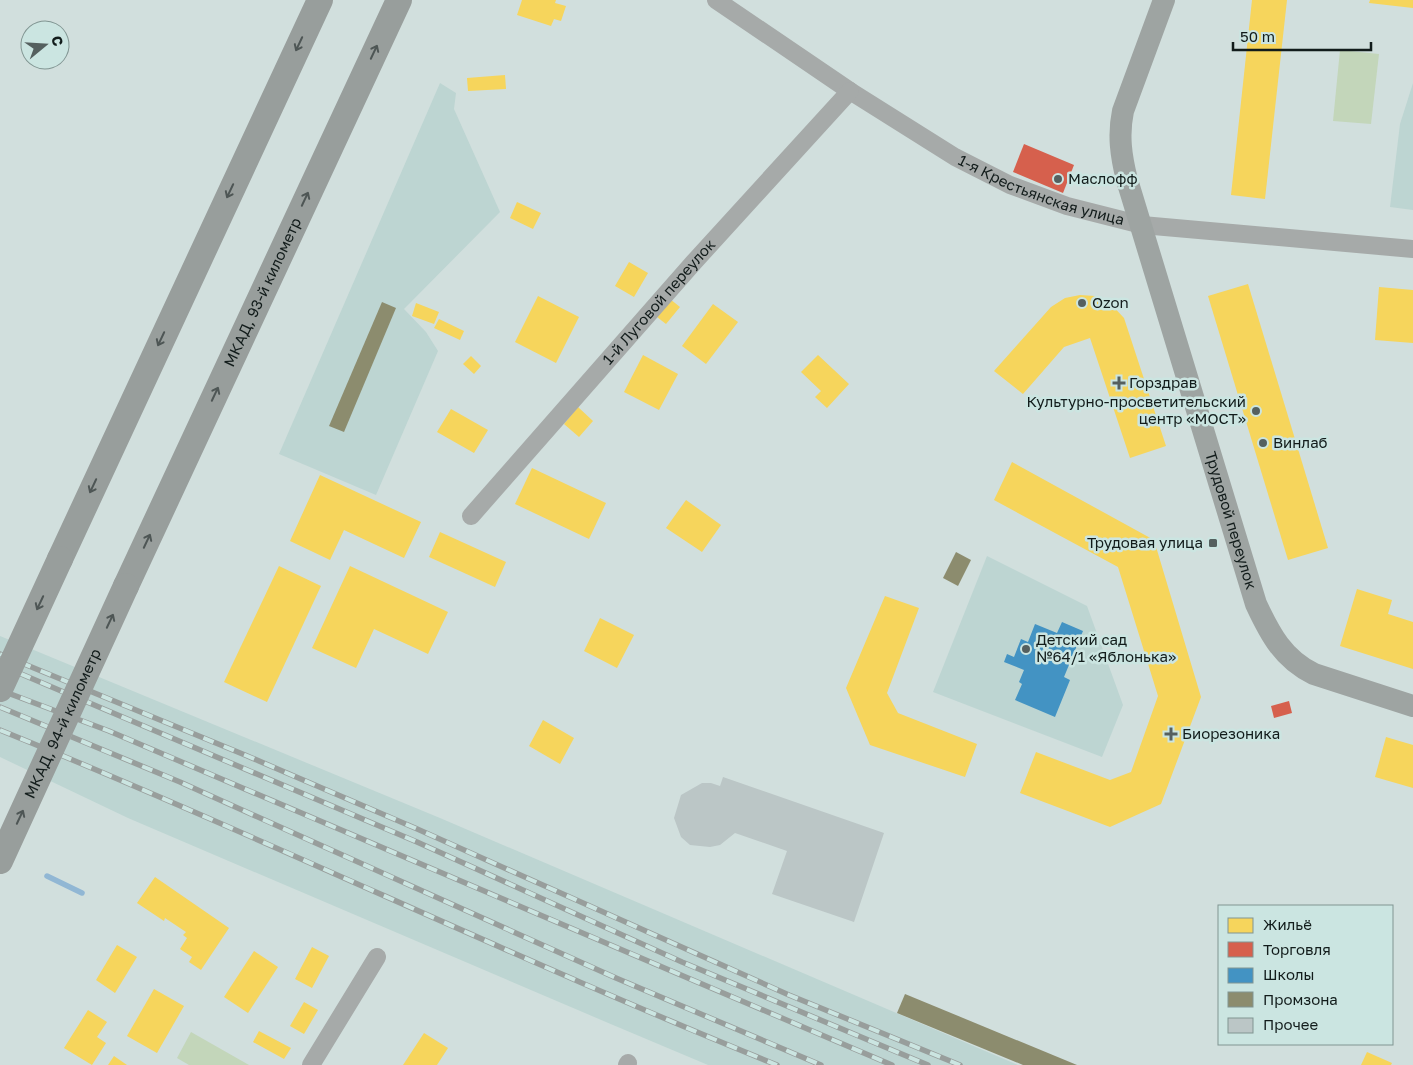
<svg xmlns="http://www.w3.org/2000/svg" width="1413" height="1065" font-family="'Golos Text',sans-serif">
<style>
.built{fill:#bdd5d2}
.green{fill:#c3d6ba}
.homes{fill:#f6d55c}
.shops{fill:#d6604d}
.schools{fill:#4393c3}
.industry{fill:#8c8c6e}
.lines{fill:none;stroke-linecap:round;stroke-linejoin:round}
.stream{stroke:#91b7d4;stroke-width:5.5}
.building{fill:#bbc6c6}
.minor{stroke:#a6aaa9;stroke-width:18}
.major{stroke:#9ea4a2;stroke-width:22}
.highway{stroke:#989e9c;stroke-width:26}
.rail-casing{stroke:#989e9c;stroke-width:5.5}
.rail{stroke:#cbe5e1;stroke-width:4;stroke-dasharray:11;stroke-linecap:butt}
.highway-bridge{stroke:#989e9c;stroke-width:26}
.oneway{stroke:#4e5655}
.poi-dot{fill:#55605f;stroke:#cbe5e1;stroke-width:2}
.labels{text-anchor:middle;stroke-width:5;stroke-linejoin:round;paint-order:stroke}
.poi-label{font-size:15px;fill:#121c1b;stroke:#cbe5e1;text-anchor:start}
.street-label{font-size:15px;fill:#121c1b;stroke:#cbe5e1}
</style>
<rect width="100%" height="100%" fill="#d1dfdd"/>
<!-- built -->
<g class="built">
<polygon points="440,83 456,93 454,109 500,212 404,309 426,332 438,351 376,495 279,454"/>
<polygon points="1413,83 1413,210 1390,207 1400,124"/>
<polygon points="987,556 1087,606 1123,705 1102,757 933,692"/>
<polygon points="0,636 440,818 1018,1065 708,1065 613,1025 128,818 0,757"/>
</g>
<!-- green -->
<g class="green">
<polygon points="1340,50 1379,54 1371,124 1333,121"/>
<polygon points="191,1032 249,1065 189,1065 177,1058"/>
</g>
<!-- homes -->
<g class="homes">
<polygon points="522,0 556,0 555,3 566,6 561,21 554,19 551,26 517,15"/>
<polygon points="1252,0 1287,0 1265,199 1231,195"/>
<polygon points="1370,0 1413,0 1413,8 1369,3"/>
<polygon points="505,75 506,89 468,91 467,78"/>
<polygon points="517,202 541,213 533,229 510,218"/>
<polygon points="629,262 648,273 634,297 615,286"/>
<polygon points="1248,284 1328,548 1288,560 1208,296"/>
<polygon points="1379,287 1413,290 1413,343 1375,340"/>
<polygon points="1080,295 1095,296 1108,301 1124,318 1166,446 1130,458 1090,338 1064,347 1023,394 994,371 1051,307 1065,298"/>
<polygon points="538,296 579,317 556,363 515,342"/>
<polygon points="670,299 680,307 666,324 657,317"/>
<polygon points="416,303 439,312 434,324 412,316"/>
<polygon points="713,304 738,322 706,364 682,346"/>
<polygon points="439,319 464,331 460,340 434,328"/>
<polygon points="643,355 678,374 659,410 624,392"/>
<polygon points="818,355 849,384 827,408 815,397 821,391 801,372"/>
<polygon points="471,356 481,366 474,374 463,364"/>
<polygon points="578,407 593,421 579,437 564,424"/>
<polygon points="451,409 488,430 474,453 437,432"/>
<polygon points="1012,462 1154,540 1201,697 1161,804 1110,827 1020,793 1036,752 1110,780 1131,772 1158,696 1118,567 994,500"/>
<polygon points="532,468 606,503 589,539 515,504"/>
<polygon points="320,475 421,522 404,558 344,530 330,560 290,541"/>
<polygon points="686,500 721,525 702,552 666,528"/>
<polygon points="440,532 506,562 495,587 429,557"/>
<polygon points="279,566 321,586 267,702 224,682"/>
<polygon points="350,566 448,612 428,654 374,629 356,668 312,648"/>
<polygon points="1357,589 1392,600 1388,614 1413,622 1413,669 1340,646"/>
<polygon points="885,596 919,608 887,693 898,713 977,744 965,777 870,745 846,688"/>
<polygon points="600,618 634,635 617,668 584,651"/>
<polygon points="543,720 574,738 560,764 529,746"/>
<polygon points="1386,737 1413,745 1413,788 1375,777"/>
<polygon points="155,877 229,928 201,970 189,962 192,957 180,949 187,938 183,935 186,932 165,918 164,921 137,903"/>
<polygon points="117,945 137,957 115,993 96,980"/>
<polygon points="312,947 329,956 312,988 295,979"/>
<polygon points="254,951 278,967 248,1013 224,997"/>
<polygon points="154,989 184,1006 157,1053 127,1036"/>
<polygon points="304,1002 318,1010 304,1034 290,1026"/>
<polygon points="88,1010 107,1022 97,1037 106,1043 92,1065 64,1048"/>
<polygon points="259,1031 291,1048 284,1059 253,1042"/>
<polygon points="424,1033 448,1048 437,1065 403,1065"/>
<polygon points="1367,1052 1392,1063 1391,1065 1361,1065"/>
<polygon points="114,1056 127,1065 108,1065"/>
</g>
<!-- shops -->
<g class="shops">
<polygon points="1024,144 1074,165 1063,193 1013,172"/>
<polygon points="1289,701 1292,713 1274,718 1271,706"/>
</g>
<!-- schools -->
<polygon class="schools" points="1062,622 1083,631 1064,677 1070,680 1055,717 1015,700 1022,684 1019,682 1024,670 1004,662 1007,654 1014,657 1021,639 1028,642 1035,624 1057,633"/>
<!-- industry -->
<g class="industry">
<polygon points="382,302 396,308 344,432 329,426"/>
<polygon points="956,552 971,560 958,586 943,578"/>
<polygon points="905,994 1077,1065 1023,1065 897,1013"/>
</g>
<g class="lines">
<!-- stream -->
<polyline class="stream" points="47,876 82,893"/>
</g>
<!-- building -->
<polygon class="building" points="723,777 884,833 854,922 772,894 787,851 735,833 720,845 710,847 690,845 681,837 674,818 681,795 702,783 711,783 720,786"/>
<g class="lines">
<!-- minor -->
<g class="minor">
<path id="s1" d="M716 0 850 91 955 157 1010 185 1067 206 1142 225 1413 249"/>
<path id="s2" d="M471 516 694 262 850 91"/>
<polyline points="311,1065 377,957"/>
<polyline points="627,1065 628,1063"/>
</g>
<!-- major -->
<path class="major" id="s3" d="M1164 0 1123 111C1118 135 1121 156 1127 180L1256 604C1270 634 1283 659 1314 674L1413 706"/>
<!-- highway -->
<g class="highway">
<polyline points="60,559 320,0"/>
<path id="s4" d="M126 586 399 0"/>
</g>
<!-- rail casing -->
<g class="rail-casing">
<g id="rail">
<polyline points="0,654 245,755 415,828 789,995 960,1065"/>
<polyline points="0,665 417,842 682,962 928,1065"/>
<polyline points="0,690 109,731 892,1065"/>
<polyline points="0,707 180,782 616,978 821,1065"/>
<path d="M0 730C261 836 515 959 777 1065"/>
</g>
</g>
<!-- rail -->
<use href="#rail" class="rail"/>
<!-- highway-bridge -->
<g class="highway-bridge">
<polyline points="0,689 60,559"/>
<path id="s5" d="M0 861 126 586"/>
</g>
</g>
<!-- one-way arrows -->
<defs><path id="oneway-shaft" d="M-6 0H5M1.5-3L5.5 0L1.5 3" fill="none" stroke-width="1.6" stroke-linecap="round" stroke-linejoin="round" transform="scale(1.25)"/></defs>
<g class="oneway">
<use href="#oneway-shaft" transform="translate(299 44) rotate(115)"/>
<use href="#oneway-shaft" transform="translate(374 52) rotate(-65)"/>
<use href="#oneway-shaft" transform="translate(230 191) rotate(115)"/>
<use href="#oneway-shaft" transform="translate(305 199) rotate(-65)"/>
<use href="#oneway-shaft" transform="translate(161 339) rotate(115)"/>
<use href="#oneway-shaft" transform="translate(215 394) rotate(-65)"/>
<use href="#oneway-shaft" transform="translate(93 486) rotate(115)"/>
<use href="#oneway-shaft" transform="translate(147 541) rotate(-65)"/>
<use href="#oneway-shaft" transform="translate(40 603) rotate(115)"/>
<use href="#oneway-shaft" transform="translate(110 621) rotate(-65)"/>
<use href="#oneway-shaft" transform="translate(20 817) rotate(-65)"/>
</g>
<!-- markers -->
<g class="poi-dot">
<circle cx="1058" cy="179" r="5"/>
<circle cx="1082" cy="303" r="5"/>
<path d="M1116.5 375.5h5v5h5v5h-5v5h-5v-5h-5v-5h5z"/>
<circle cx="1256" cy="411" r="5"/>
<circle cx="1263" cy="443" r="5"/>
<rect x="1208" y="538" width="10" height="10" rx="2.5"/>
<circle cx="1026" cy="649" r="5"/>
<path d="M1168.5 726.5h5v5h5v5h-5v5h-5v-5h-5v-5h5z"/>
</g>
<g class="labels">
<!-- poi labels -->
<g class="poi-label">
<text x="1068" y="184">Маслофф</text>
<text x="1092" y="308">Ozon</text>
<text x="1129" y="388">Горздрав</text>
<text x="1246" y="407" text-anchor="end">Культурно-просветительский<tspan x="1246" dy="17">центр «МОСТ»</tspan></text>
<text x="1273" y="448">Винлаб</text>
<text x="1203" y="548" text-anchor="end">Трудовая улица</text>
<text x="1036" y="645">Детский сад<tspan x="1036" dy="17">№64/1 «Яблонька»</tspan></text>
<text x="1182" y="739">Биорезоника</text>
</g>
<!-- street labels -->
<g class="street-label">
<text dy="5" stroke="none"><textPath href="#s1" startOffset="379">1-я Крестьянская улица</textPath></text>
<text dy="5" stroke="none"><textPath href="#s4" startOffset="324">МКАД, 93-й километр</textPath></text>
<text dy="5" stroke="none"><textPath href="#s2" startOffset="285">1-й Луговой переулок</textPath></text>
<text dy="5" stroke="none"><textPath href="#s3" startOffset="544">Трудовой переулок</textPath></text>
<text dy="5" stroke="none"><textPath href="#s5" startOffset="151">МКАД, 94-й километр</textPath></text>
</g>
</g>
<!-- legend -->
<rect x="1218" y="905" width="175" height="140" fill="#cbe5e1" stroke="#819592"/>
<rect x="1228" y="918" width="25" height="15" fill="#f6d55c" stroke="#819592"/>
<text x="1263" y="930" font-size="15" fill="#121c1b">Жильё</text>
<rect x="1228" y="942" width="25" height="15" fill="#d6604d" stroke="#819592"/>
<text x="1263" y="955" font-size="15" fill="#121c1b">Торговля</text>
<rect x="1228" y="968" width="25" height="15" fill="#4393c3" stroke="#819592"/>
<text x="1263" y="980" font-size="15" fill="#121c1b">Школы</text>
<rect x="1228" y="992" width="25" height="15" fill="#8c8c6e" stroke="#819592"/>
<text x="1263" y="1005" font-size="15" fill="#121c1b">Промзона</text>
<rect x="1228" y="1018" width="25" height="15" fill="#bbc6c6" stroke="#819592"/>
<text x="1263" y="1030" font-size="15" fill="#121c1b">Прочее</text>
<!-- north arrow -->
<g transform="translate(45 45) rotate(72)"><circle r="24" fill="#cbe5e1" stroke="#819592"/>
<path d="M0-4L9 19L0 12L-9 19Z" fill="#55605f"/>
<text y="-8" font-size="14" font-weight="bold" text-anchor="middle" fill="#121c1b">С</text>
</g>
<!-- scale -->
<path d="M1233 42v8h138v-8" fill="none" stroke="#121c1b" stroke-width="2.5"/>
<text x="1240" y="42" font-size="15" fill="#121c1b" stroke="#cbe5e1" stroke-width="4" paint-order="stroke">50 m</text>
</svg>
